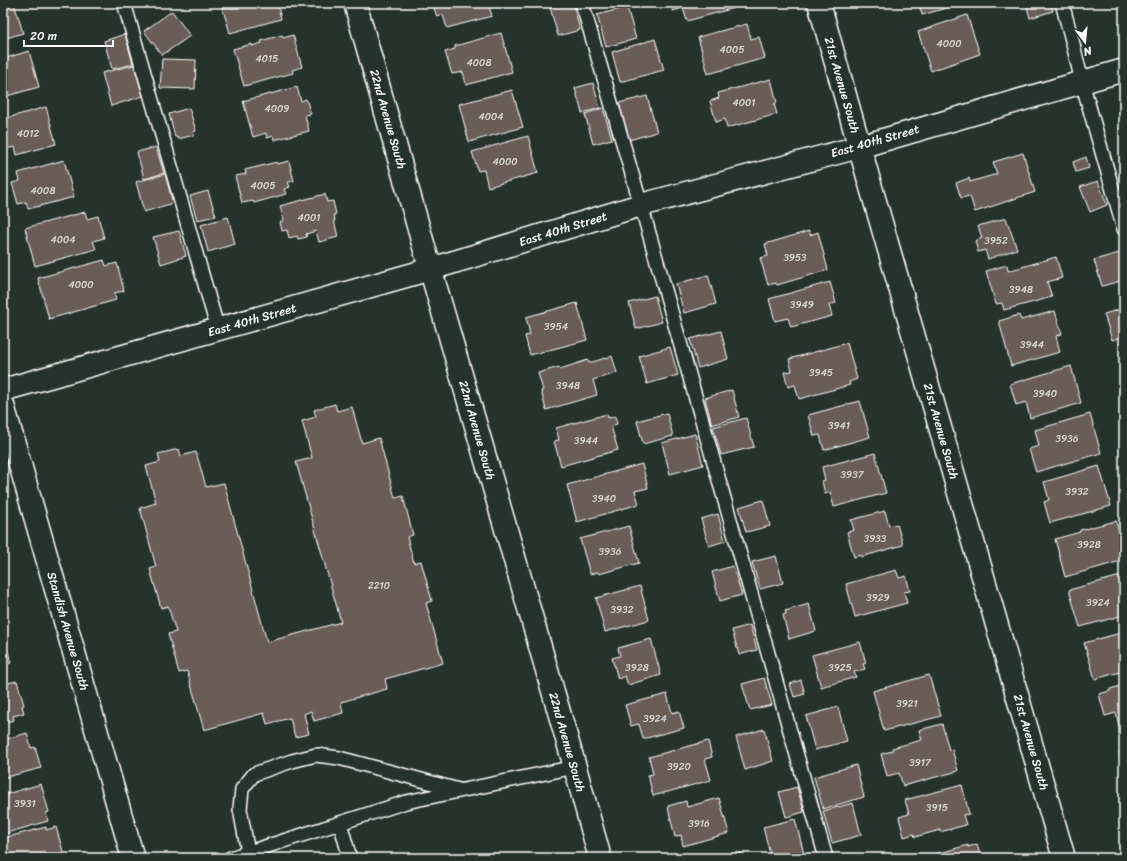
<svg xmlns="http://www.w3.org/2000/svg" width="1127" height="861" font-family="Sriracha,sans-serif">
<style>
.building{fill:#6a5d58;stroke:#fff}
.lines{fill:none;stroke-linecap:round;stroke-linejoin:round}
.lane-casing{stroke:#fff;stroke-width:16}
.street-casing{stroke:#fff;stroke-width:25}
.lane{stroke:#26332d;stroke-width:13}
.street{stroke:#26332d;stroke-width:22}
.labels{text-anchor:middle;stroke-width:4;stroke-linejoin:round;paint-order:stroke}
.number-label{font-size:10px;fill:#dad6d5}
.street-label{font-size:12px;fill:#fff;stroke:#26332d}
</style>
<rect width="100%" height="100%" fill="#26332d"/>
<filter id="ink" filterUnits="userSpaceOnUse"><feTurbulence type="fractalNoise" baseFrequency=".025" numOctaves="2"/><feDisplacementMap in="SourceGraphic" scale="8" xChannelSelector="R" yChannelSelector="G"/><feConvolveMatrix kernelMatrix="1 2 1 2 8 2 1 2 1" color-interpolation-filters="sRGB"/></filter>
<g filter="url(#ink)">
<!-- building -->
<g class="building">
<polygon points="3,3 14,3 23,33 3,39"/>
<polygon points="221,3 277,3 281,19 230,33"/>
<polygon points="436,3 488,3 492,16 447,28 443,15 437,17 434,8 437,7"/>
<polygon points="564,3 573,3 580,30 558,36 550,7"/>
<polygon points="671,3 749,3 749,4 687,21 683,8 673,11"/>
<polygon points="909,3 964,3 922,15 919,4 910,6"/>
<polygon points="1026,3 1051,3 1053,11 1030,18"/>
<polygon points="627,7 636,39 606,47 597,15"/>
<polygon points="172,11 190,36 162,55 144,31"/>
<polygon points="967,15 980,54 931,71 918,32"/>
<polygon points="747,24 751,39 759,37 765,58 708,74 698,37"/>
<polygon points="501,33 512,72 466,85 463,72 452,74 445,52 455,49 455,46"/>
<polygon points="125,34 133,64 112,69 104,41"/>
<polygon points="282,35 283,38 293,35 302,67 292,70 293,73 244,86 233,49 252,44 252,46 262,43 261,41"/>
<polygon points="655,39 664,70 620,82 612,52"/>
<polygon points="29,51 39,87 3,97 3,59"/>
<polygon points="162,59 196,60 195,89 160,88"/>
<polygon points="134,65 143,96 111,106 102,73"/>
<polygon points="771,79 777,103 774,104 777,114 727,128 725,119 716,122 710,101 719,98 718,93"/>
<polygon points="593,83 600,108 582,113 575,88"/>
<polygon points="297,87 301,101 306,99 311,114 305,115 309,131 274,140 273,136 267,138 266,133 253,137 243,101"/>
<polygon points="512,90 523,127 469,142 459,104"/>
<polygon points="647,96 657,132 629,140 619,103"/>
<polygon points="46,107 56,144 17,155 15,147 5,149 3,143 3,122 7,121 7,118"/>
<polygon points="189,108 196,131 193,132 194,135 178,139 177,137 175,137 169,114"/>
<polygon points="603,108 612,139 593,144 585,114"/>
<polygon points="528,136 538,173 488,187 484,170 478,171 472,152"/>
<polygon points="156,147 164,173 144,179 137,152"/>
<polygon points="1023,153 1035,192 975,212 970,196 961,198 956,183 969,178 970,182 997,174 993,162"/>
<polygon points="1086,157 1089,168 1076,172 1073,162"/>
<polygon points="64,160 74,197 28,209 26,202 18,204 12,183 20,181 18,173"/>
<polygon points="289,161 294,181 288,182 290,187 284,189 286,194 254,203 253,201 242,203 235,176 246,174 245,170 277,162 277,164"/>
<polygon points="165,174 173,203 144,212 136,182"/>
<polygon points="1098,181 1107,205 1090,212 1080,187"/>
<polygon points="208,191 216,216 197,220 190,196"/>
<polygon points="325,194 327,202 333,201 336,214 334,214 335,220 334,220 338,237 319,242 316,231 306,234 307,237 298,239 297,236 289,238 287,230 282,231 280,222 284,221 280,206"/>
<polygon points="85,212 87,219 98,216 104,238 93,241 96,249 35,266 25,228"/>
<polygon points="228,217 235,244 208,252 201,225"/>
<polygon points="1006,218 1017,249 988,259 985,250 978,252 975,241 982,238 978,226"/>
<polygon points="179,231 186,256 161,264 153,237"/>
<polygon points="809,231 810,235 818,232 828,270 777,285 776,283 768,285 760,258 768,256 765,244"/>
<polygon points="1123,252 1124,256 1124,280 1102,286 1094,260"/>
<polygon points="1056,257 1062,278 1047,282 1052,297 1004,310 1002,303 996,304 986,271 1007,265 1008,271"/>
<polygon points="104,260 106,266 117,263 124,291 114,293 116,300 49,319 38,278"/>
<polygon points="708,275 716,304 684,313 676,284"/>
<polygon points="830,282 836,303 829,305 832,316 791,327 788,318 775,321 769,299"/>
<polygon points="655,296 662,322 636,329 629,303"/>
<polygon points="577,303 587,340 530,355 525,336 530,335 526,317"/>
<polygon points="1124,308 1124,336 1112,340 1104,314"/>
<polygon points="1055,311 1062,334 1056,336 1060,352 1011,366 999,321 1019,315 1021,320"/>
<polygon points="721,331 728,359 698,368 690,339"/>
<polygon points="847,343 857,379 849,382 850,385 799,399 795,385 788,387 784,372 792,371 789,359"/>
<polygon points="670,347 678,375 647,384 639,356"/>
<polygon points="612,356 617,373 593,380 597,395 546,410 541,391 543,390 538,373 559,367 560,369 588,360 589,363"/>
<polygon points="1071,366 1081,403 1030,418 1026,402 1016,405 1010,384"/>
<polygon points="732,390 739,417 712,425 705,398"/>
<polygon points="860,401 870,437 824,450 820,435 814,436 808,415"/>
<polygon points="335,404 337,411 352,407 362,443 379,438 395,498 403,496 413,535 407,537 414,563 421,561 432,601 426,603 443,663 385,679 387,689 341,702 343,713 314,721 311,711 304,714 309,734 295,737 290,718 267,724 264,713 204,730 187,671 179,673 168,634 176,632 168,606 161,608 150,569 156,567 140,508 156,503 146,466 160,462 158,454 179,449 181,456 196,452 206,487 224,483 267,642 341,622 296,462 312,458 302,421 316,417 314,410"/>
<polygon points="667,413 673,436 643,444 637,421"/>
<polygon points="607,414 608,418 615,416 617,424 611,426 618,450 561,466 554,441 559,440 556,428"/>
<polygon points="1090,414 1101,453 1036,472 1029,449 1039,446 1035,430"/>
<polygon points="746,418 754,447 721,455 713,427"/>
<polygon points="695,434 703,465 670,474 662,443"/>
<polygon points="875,453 886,493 834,507 830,492 825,494 822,481 825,480 822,467"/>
<polygon points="642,464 648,488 635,491 639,504 577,522 567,485"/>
<polygon points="1099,466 1111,506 1050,523 1044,502 1049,500 1044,482"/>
<polygon points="763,500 770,526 746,532 739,507"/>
<polygon points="885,511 889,526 897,524 903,545 861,557 861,555 854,557 847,532 854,530 851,520"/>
<polygon points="718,514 725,541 709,546 701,519"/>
<polygon points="1116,521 1124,550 1124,560 1065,577 1055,539 1080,532 1080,530"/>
<polygon points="629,526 639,563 599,574 598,572 590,574 580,539"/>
<polygon points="776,556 783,583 760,589 752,562"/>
<polygon points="733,566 742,595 720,601 712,572"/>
<polygon points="896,570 899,578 906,576 910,591 904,592 907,603 855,617 846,584"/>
<polygon points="1124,575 1124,615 1080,627 1069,590"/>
<polygon points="640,586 649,620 605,632 596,598"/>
<polygon points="809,604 816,631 789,639 783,615 786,614 785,611"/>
<polygon points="750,625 757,650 739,655 732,630"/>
<polygon points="1124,632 1124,671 1095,679 1084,643"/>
<polygon points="3,633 11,663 3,665"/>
<polygon points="651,639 661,675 628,685 625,676 618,679 612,658 620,656 618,648"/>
<polygon points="860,642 866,663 863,664 865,669 854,672 856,677 821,687 812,655"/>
<polygon points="929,675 941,716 884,731 873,691"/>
<polygon points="764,678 772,705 750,710 742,684"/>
<polygon points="801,680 805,694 794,697 790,684"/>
<polygon points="17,681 24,705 22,706 24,713 13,716 14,720 3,723 3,684"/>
<polygon points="1124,685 1124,729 1120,730 1116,713 1105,716 1099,694 1110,691 1110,689"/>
<polygon points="667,694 672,713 679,711 684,728 643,739 639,724 631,726 625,705"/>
<polygon points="838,707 847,741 815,750 806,716"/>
<polygon points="942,724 949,750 952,749 958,771 903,786 899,773 887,776 881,754 892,751 892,748 922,740 919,730"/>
<polygon points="764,729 773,761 745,770 736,737"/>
<polygon points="27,733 31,748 35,747 41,768 3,778 3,740"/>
<polygon points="1124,733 1124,748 1120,734"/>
<polygon points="708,741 712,757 705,759 711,780 653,796 648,775 653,774 649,757"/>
<polygon points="1124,751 1124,769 1119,752"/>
<polygon points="856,765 864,797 823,809 814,777"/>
<polygon points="41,784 49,812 46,813 48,821 3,834 3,795"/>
<polygon points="962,785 969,814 963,815 966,825 940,832 940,830 915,837 914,834 904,837 899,817 909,814 905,800"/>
<polygon points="797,787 804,812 786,817 779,792"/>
<polygon points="719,798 729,833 683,846 681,835 675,837 669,812 668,806 686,801 687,807"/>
<polygon points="853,803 861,835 832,843 823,811"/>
<polygon points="795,819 804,854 789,858 771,858 763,827"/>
<polygon points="46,827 46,830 56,827 64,855 55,858 10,858 4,838"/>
<polygon points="977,844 981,858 929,858 929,856 968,845 968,847"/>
<polygon points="741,853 742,858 723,858"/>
</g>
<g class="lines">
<!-- lane casing -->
<g class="lane-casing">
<g id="lane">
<polyline points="124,3 218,330"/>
<polyline points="582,3 641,205 826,858"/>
<polyline points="1062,3 1073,44 1082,82 1124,229"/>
<polyline points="340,823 350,858"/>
<polyline points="230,858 406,802 575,767"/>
<polyline points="249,858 240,809 242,789 254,774 292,761 316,755 339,758 459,790"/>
</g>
</g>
<!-- street casing -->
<g class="street-casing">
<g id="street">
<polyline points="355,3 422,240 575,767 600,858"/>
<polyline points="819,3 868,177 1064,858"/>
<polyline points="3,390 431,269 641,205 859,147 1124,70"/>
<polyline points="3,405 133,858"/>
</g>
</g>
<!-- lane -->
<use href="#lane" class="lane"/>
<!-- street -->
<use href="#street" class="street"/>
</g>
</g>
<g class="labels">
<!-- number labels -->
<g class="number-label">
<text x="949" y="47">4000</text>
<text x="732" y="53">4005</text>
<text x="267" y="62">4015</text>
<text x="479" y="66">4008</text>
<text x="744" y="106">4001</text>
<text x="277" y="112">4009</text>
<text x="491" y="120">4004</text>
<text x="28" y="137">4012</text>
<text x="505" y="165">4000</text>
<text x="263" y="189">4005</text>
<text x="43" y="194">4008</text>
<text x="309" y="221">4001</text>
<text x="63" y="243">4004</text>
<text x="996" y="244">3952</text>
<text x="795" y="261">3953</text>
<text x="81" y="288">4000</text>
<text x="1021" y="293">3948</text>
<text x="802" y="308">3949</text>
<text x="556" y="330">3954</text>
<text x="1032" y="348">3944</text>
<text x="821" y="376">3945</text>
<text x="568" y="389">3948</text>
<text x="1045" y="397">3940</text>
<text x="839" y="429">3941</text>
<text x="1067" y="442">3936</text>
<text x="586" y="444">3944</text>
<text x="852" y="478">3937</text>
<text x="1077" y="495">3932</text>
<text x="604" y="502">3940</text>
<text x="875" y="542">3933</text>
<text x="1089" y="548">3928</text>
<text x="610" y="555">3936</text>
<text x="379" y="589">2210</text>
<text x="878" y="601">3929</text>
<text x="1098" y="606">3924</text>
<text x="622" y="613">3932</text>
<text x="637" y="671">3928</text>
<text x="840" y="671">3925</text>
<text x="907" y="707">3921</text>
<text x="655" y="722">3924</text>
<text x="920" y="766">3917</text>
<text x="679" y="770">3920</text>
<text x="25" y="807">3931</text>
<text x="937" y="811">3915</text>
<text x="699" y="827">3916</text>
</g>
<!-- street labels -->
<g class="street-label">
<text transform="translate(842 85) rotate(74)" y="4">21st Avenue South</text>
<text transform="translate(388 119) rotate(74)" y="4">22nd Avenue South</text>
<text transform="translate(875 141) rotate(-16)" y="4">East 40th Street</text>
<text transform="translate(563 229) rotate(-17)" y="4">East 40th Street</text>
<text transform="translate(252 320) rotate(-16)" y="4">East 40th Street</text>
<text transform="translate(477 430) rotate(74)" y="4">22nd Avenue South</text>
<text transform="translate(941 431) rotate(74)" y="4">21st Avenue South</text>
<text transform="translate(68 631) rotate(74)" y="4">Standish Avenue South</text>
<text transform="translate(567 742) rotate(74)" y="4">22nd Avenue South</text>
<text transform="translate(1031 742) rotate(74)" y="4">21st Avenue South</text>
</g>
</g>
<!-- margin -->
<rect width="1127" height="861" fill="none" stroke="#26332d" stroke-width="16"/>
<rect x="8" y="8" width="1111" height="845" fill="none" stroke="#fff" stroke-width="1.5" filter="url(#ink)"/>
<!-- north arrow -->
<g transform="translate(1085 42) rotate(164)" stroke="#26332d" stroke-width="3" paint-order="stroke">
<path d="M0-3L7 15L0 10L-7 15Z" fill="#ffffff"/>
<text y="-6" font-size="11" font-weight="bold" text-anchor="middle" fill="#ffffff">N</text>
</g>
<!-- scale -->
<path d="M24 40v6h89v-6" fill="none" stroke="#ffffff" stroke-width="2"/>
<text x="30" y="40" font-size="12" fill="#ffffff" stroke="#26332d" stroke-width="3" paint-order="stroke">20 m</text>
</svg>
